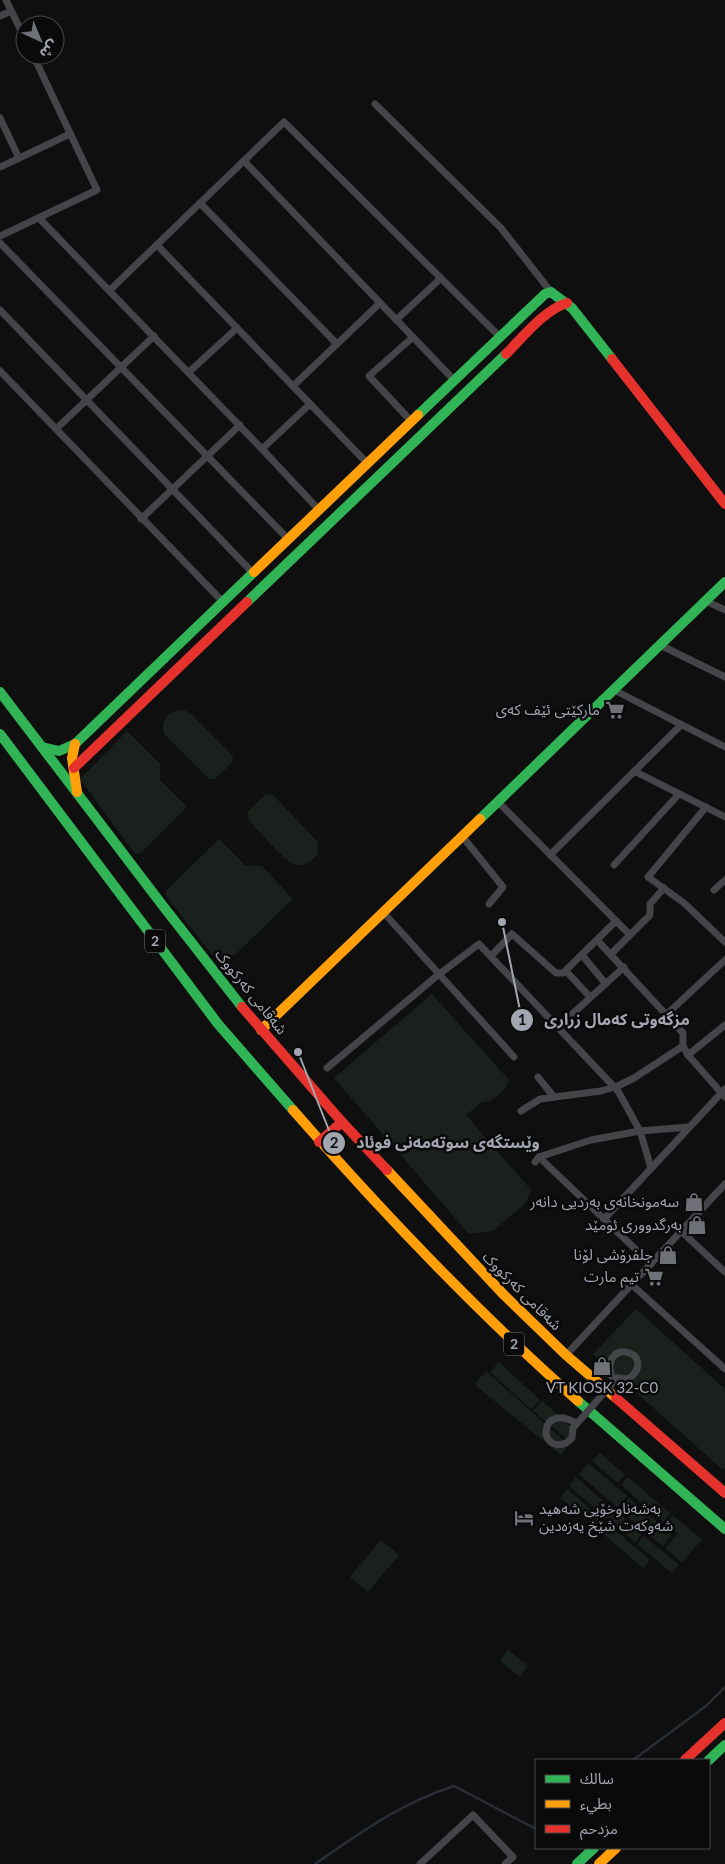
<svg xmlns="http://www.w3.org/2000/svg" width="725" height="1864" font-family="Lato,'Noto Sans Arabic',sans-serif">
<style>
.green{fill:#1a201b}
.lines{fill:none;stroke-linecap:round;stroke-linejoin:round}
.stream{stroke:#282e34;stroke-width:2.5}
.street{stroke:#444549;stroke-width:7}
.fast{stroke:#30b455;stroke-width:10}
.slow{stroke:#ff9f0a;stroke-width:10}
.jam{stroke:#e5322d;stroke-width:10}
.street-bridge{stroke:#444549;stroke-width:7}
.labels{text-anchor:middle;stroke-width:5;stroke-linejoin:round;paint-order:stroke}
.shield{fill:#0a0a0b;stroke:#74777e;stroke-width:1}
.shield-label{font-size:14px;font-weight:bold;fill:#a2a6b0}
.poi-label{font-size:15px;fill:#a2a6b0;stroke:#0a0a0b;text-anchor:end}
.street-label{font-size:15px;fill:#a2a6b0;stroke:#0a0a0b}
.leader{fill:none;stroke:#a2a6b0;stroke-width:2}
.callout-dot{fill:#a2a6b0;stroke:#0a0a0b;stroke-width:2}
.mark-label{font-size:15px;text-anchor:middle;font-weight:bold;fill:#111}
.callout-label{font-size:16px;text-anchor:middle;font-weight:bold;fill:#a2a6b0;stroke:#0a0a0b;stroke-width:5;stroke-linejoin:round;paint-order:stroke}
</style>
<rect width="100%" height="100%" fill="#0f0f10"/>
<!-- green -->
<g class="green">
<path d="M179 710 186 711 191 714 233 756 232 763 215 779H209L164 734C161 722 166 712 179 710Z"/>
<polygon points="127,731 160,764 160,780 187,807 141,853 135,854 80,779"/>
<path d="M269 794 273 795 317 841 318 853C313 862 302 869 292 863 282 858 255 827 247 818L248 811 265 795Z"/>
<polygon points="219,839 245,865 262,866 293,899 222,967 165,895 167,890"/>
<polygon points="432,994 509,1080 506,1088 491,1101 482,1102 466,1115 532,1191 529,1195 526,1203 493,1231 469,1234 334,1078"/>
<polygon points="636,1309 725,1389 725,1468 723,1470 593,1354"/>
<polygon points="499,1362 540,1400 531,1409 490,1372"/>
<polygon points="486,1371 569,1445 561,1455 476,1386 476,1382"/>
<polygon points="542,1401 577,1432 569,1441 533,1411"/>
<polygon points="600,1453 625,1475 618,1483 592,1461"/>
<polygon points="588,1463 627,1496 617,1507 579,1474"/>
<polygon points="576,1477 603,1501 596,1509 569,1486"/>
<polygon points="628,1477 670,1513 663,1522 621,1485"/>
<polygon points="567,1489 594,1512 587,1520 560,1498"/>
<polygon points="629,1498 672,1534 663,1546 620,1510"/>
<polygon points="606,1503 642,1534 635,1542 599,1511"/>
<polygon points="596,1514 650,1560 643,1568 589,1522"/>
<polygon points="673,1515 702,1540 682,1562 665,1548 678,1534 665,1524"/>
<polygon points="644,1536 679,1565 672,1573 637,1544"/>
<polygon points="381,1540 399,1555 368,1592 350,1577"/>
<polygon points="508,1650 528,1666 520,1677 500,1661"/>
</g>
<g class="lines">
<!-- stream -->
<g class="stream">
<polyline points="633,1760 706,1706 725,1687"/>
<path d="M315 1864C360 1833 401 1803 454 1786L536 1829"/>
</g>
<!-- street -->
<g class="street">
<polyline points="6,0 25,39"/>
<polyline points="0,16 11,11"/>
<polyline points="375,104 501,228 551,292"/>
<polyline points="0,118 19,158"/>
<polyline points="244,161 455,381"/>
<polyline points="0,167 70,134"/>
<polyline points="200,203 337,344"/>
<polyline points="39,218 262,449 320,511"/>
<polyline points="0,236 97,190 33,55"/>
<polyline points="0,243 289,540"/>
<polyline points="157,245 368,464"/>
<polyline points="110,290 284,122 500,337"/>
<polyline points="0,310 254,574"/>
<polyline points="396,320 441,278"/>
<polyline points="0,371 224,603"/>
<polyline points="189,372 237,328"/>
<polyline points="293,386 380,303"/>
<polyline points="412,422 369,376 413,337"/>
<polyline points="56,429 154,336"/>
<polyline points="262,449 310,404"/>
<polyline points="141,519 240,425"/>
<polyline points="706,601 725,610"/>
<polyline points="660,645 725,677"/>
<polyline points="614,690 725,747"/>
<polyline points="634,771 725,817"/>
<polyline points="498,802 630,935"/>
<polyline points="706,807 648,877 684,903 725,942"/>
<polyline points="462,836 503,887 489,904"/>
<polyline points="550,855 681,725"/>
<polyline points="614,865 679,794"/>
<polyline points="714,890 725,880"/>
<polyline points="383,912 514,1057"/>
<polyline points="597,940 683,1033 683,1046 688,1055 725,1097"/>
<polyline points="611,954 650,915 650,904 664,888"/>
<polyline points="582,955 605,983"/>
<polyline points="491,956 512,934 556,973 563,973 616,921"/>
<polyline points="566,971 590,997"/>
<polyline points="667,1014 725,960"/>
<polyline points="558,1027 624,967"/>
<polyline points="688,1055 725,1025"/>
<polyline points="327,1068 438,975 479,944 618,1091 640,1131 651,1168"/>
<polyline points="538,1077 554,1097"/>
<polyline points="521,1111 540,1099 601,1091 618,1086 634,1078 683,1046"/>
<polyline points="539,1157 651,1264"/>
<polyline points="535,1162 539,1157 591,1140 640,1131 689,1127"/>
<polyline points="604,1219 725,1089"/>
<polyline points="681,1231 725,1272"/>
<polyline points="631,1284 725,1369"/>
<polyline points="566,1355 725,1184"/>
<path d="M612 1377C605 1360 617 1344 635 1356 641 1365 637 1373 628 1379L617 1378"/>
<path d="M573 1428 572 1438C564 1447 551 1448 546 1435 545 1417 561 1414 574 1422"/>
<polyline points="420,1864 473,1815 513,1857 505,1864"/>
</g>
<!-- fast -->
<g class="fast">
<polyline points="418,415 545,294 551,292 572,308 612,359"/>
<polyline points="247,602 506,354"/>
<polyline points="0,692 163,906 242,1007"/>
<polyline points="0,734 218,1024 293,1110"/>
<polyline points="42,747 59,751 75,744 254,572"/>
<polyline points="480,819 725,582"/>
<polyline points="578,1401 725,1529"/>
<polyline points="709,1760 725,1745"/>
<polyline points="577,1864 594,1848"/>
</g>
<!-- slow -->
<g class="slow">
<polyline points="254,572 418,415"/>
<polyline points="75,744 72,758 77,792"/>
<polyline points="261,1030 480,819"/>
<path d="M293 1110C382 1212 476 1311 578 1401"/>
<polyline points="387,1170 504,1295 566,1355 616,1398"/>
<polyline points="599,1864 616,1848"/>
</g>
<!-- jam -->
<g class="jam">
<path d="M506 354C523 337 544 310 567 303"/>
<polyline points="612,359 725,504"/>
<polyline points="74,768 247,602"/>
<polyline points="242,1007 342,1122 387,1170"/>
<polyline points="319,1142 342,1122"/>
<polyline points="616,1398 725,1493"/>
<polyline points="685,1760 725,1723"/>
</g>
<!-- street-bridge -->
<polyline class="street-bridge" points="573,1428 617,1378"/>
</g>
<!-- icons -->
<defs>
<g id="supermarket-bare" transform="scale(1.5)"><path d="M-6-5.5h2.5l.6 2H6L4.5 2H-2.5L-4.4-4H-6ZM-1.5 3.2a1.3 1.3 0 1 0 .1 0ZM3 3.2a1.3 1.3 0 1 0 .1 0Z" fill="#6f7178" stroke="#0a0a0b" stroke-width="2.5" paint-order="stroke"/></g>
<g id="shop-bare" transform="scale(1.5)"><path d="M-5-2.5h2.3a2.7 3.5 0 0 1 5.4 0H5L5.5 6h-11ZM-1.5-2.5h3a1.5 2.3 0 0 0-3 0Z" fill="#6f7178" stroke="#0a0a0b" stroke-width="2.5" paint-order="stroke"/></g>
<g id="hotel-bare" transform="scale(1.5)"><path d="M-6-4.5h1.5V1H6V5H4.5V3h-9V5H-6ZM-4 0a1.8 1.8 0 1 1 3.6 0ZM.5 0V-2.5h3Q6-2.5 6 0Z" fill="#6f7178" stroke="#0a0a0b" stroke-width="2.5" paint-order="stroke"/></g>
</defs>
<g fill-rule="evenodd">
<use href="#supermarket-bare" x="615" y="710"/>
<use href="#shop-bare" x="694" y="1202"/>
<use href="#shop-bare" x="697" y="1225"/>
<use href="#shop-bare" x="668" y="1255"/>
<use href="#supermarket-bare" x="654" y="1277"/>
<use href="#shop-bare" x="602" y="1366"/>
<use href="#hotel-bare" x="524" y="1518"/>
</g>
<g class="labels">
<!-- shield labels -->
<g class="shield">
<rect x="145" y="929.5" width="20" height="23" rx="4"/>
<rect x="504" y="1332.5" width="20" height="23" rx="4"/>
</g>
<g class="shield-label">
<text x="155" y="946">2</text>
<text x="514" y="1349">2</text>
</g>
<!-- poi labels -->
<g class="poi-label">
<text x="600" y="715">مارکێتی ئێف کەی</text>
<text x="679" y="1207">سەمونخانەی بەردیی دانەر</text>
<text x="682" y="1230">بەرگدووری ئومێد</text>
<text x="653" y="1260">جلفرۆشی لۆنا</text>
<text x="639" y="1282">تیم مارت</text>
<text x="602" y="1393" text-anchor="middle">VT KIOSK 32-C0</text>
<text x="539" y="1514" text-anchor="start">بەشەناوخۆیی شەهید<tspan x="539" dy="17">شەوکەت شێخ یەزەدین</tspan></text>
</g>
<!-- street labels -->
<g class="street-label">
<text transform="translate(251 992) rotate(51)" y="5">شەقامی کەرکووک</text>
<text transform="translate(522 1291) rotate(45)" y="5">شەقامی کەرکووک</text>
</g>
</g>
<!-- callouts -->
<path class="leader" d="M502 922L522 1020M298 1052L334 1143"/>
<g class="callout-dot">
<circle cx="502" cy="922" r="5"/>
<circle cx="298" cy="1052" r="5"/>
<circle cx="522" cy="1020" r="12"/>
<circle cx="334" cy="1143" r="12"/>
</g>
<g class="mark-label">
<text x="522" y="1025">1</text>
<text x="334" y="1148">2</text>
</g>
<g class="callout-label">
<text x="617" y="1025">مزگەوتی کەمال زراری</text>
<text x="448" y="1148">وێستگەی سوتەمەنی فوئاد</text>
</g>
<!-- legend -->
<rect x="535" y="1759" width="175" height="90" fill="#0a0a0b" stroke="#47484d"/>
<rect x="545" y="1775" width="25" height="8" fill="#30b455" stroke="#47484d"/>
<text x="580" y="1784" font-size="15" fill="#a2a6b0">سالك</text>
<rect x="545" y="1800" width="25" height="8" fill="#ff9f0a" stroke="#47484d"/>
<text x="580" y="1809" font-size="15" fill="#a2a6b0">بطيء</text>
<rect x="545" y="1825" width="25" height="8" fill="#e5322d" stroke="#47484d"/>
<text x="580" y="1834" font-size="15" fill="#a2a6b0">مزدحم</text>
<!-- north arrow -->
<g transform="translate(40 40) rotate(136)"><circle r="24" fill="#0a0a0b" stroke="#47484d"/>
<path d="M0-4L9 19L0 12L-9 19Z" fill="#6f7178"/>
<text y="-8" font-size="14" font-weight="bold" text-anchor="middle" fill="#a2a6b0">ش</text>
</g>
</svg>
